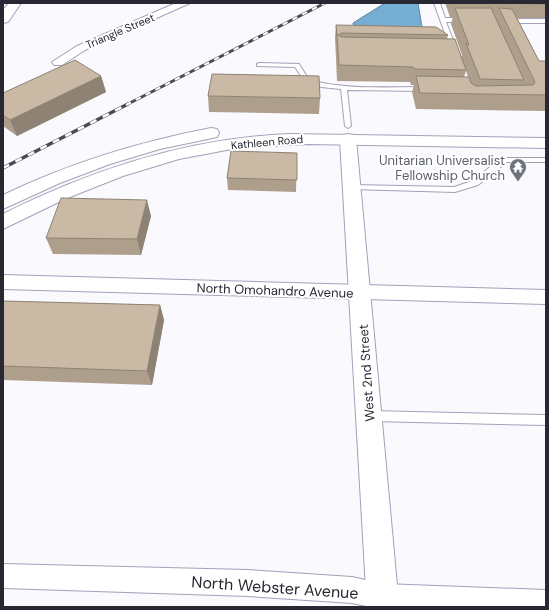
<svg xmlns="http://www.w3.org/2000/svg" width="549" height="610" font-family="'DM Sans',sans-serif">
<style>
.water{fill:#76add3;stroke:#5f85a2}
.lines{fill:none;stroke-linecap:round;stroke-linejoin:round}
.service-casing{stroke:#a4a0b8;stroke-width:2}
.minor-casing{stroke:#a4a0b8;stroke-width:2}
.tertiary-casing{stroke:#a4a0b8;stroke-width:2}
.primary-casing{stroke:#a4a0b8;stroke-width:2}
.service{fill:#fff;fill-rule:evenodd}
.minor{fill:#fff;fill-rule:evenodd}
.tertiary{fill:#fff;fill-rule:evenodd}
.primary{fill:#fff;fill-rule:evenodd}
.rail-far1-casing{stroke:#4b4a53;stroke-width:3}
.rail-casing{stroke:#4b4a53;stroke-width:3.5}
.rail-far1{stroke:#fff;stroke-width:2;stroke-dasharray:5.5;stroke-linecap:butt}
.rail{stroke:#fff;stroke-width:2.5;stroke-dasharray:7;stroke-linecap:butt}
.wall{fill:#ae9f8d;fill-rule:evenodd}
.shaded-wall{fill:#8d8273}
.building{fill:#cab9a4;stroke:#8d8273}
.labels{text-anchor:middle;stroke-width:4;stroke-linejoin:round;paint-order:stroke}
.far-street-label{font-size:11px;fill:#292731;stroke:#fff}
.worship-label{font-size:13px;fill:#5b616d;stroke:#fff;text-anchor:end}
.street-label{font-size:13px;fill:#292731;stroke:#fff}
.near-street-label{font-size:16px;fill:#292731;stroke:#fff}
</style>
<rect width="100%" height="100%" fill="#faf9fe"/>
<!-- water -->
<polygon class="water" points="385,3 418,3 422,27 354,31 353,23"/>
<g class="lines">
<!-- service casing -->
<g class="service-casing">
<g id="service">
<polygon points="434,3 440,3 445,18 463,18 466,20 463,22 446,22 457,50 456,51 451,50"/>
<polygon points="546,19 546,23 507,23 504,21 507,19"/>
<path d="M259 63 299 64 309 80C346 90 387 87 425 87L428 89 425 91 347 90 351 126 348 128 345 126 341 89 321 87 305 82 295 67 257 66V64Z"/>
<polygon points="502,158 546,158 546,162 507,162 478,185 455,192 351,189 347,187 351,185 454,187 472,181"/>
<polygon points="371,411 546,415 546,425 371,421 367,419 366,416 367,413"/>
</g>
</g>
<!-- minor casing -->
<g class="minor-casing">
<g id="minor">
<polygon points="176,3 190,3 85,50 62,65 54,65 52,62 77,46"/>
<polygon points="3,275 546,290 546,304 3,289"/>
<polygon points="3,564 248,570 352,577 383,584 546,590 546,607 371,607 352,603 248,596 3,588"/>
</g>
</g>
<!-- tertiary casing -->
<g class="tertiary-casing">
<polygon id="tertiary" points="348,134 354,135 356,139 399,607 367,607 340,139 342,135"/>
</g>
<!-- primary casing -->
<g class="primary-casing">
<g id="primary">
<polygon points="9,3 21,3 8,22 3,23 3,10"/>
<path d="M211 128 217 129 219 133 217 137 160 149 110 164 60 183 3 209V195C70 163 138 142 211 128Z"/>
<path d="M290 134 546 138V148L308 144 237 148 179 159 123 176 65 199 3 229V214C93 169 189 138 290 134Z"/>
</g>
</g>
<!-- service -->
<use href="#service" class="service"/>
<!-- minor -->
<use href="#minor" class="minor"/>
<!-- tertiary -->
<use href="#tertiary" class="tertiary"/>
<!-- primary -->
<use href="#primary" class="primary"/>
<!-- rail-far1 casing -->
<g class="rail-far1-casing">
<polyline id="rail-far1" points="126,105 325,3"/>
</g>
<!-- rail casing -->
<g class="rail-casing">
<polyline id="rail" points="3,168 128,104"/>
</g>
<!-- rail-far1 -->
<use href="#rail-far1" class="rail-far1"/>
<!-- rail -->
<use href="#rail" class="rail"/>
</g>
<!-- wall -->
<g class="wall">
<path d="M445 3H546V18H517L539 61H546V111L416 109 412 92 414 85H411L410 82 337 81 335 37 336 25 448 35 447 39 462 57V55L451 24 453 17H450ZM466 71 468 77H464Z"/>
<polygon points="101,76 106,92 17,136 3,126 3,93"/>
<polygon points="208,96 320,98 319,114 209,112"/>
<polygon points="297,153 296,192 228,190 227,178"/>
<polygon points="151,216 141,255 53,254 46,238"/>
<polygon points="3,301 160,305 164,320 152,385 3,380"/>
</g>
<!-- shaded-wall -->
<g class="shaded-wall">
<polygon points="101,76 106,92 17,136 10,120"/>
<polygon points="147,200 151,216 141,255 137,239"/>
<polygon points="160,305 164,320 152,385 147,371"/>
</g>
<!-- building -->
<g class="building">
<polygon points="497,3 546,3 546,4"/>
<polygon points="455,8 491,8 524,80 480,79 466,43 469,45"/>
<polygon points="499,8 512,9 539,61 546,61 546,95 420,93 416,76 469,77 471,83 476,86 533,85 535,82"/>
<polygon points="336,25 436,27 448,35 341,33 339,35 337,34 337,36"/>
<polygon points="337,34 341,37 455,39 466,70 414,69 413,67 339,65"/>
<polygon points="75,60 101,76 10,120 3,115 3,93"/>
<polygon points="212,74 319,76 320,98 208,96"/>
<polygon points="231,151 297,153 297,180 227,178"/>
<polygon points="61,198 147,200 137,239 46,238"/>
<polygon points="3,301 160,305 147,371 3,366"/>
</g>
<!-- icons -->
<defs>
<g id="temple-pin" transform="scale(0.9)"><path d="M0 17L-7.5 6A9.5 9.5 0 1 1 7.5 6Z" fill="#6b7280" stroke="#fff"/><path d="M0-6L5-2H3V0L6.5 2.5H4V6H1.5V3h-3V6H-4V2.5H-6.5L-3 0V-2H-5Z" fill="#fff"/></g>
</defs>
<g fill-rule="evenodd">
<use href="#temple-pin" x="518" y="167"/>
</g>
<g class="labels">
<!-- far-street labels -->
<g class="far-street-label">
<text transform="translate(120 31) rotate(-23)" y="4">Triangle Street</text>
<text transform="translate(267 142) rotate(-5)" y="4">Kathleen Road</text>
</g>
<!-- worship labels -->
<g class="worship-label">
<text x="505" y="165">Unitarian Universalist<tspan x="505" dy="15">Fellowship Church</tspan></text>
</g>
<!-- street labels -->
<g class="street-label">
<text transform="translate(275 290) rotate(2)" y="5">North Omohandro Avenue</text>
<text transform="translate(366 373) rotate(-94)" y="5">West 2nd Street</text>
</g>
<!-- near-street labels -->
<g class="near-street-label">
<text transform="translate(275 587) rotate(4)" y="6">North Webster Avenue</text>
</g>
</g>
<!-- border -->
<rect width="549" height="610" fill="none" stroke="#292731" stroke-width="8"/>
</svg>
